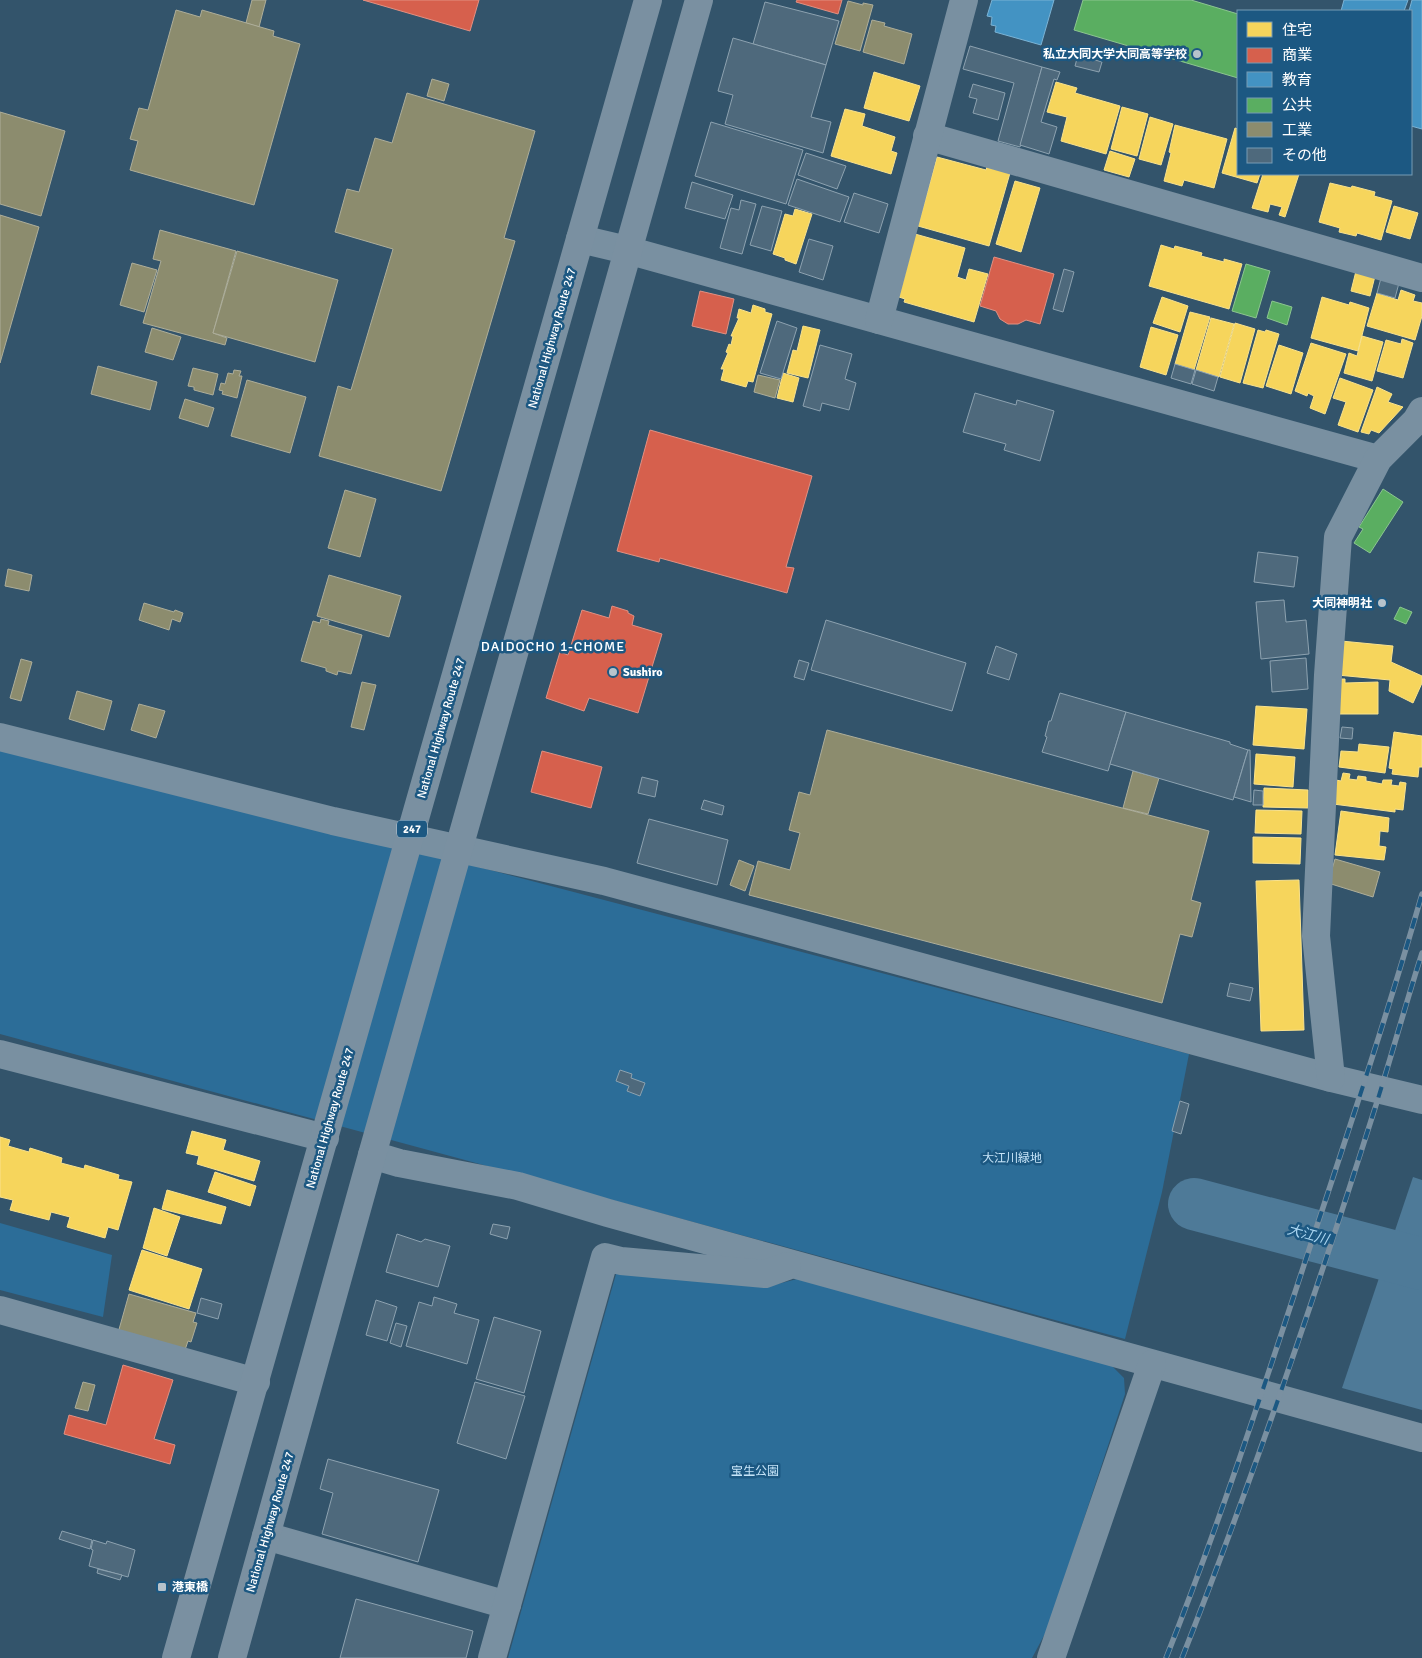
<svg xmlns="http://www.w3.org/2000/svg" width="1422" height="1658" font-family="Signika,'Noto Sans JP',sans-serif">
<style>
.green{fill:#2c6d98}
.water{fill:#4e7a98}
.homes{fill:#f6d55c;stroke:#f9e28d}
.shops{fill:#d6604d;stroke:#e29082}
.schools{fill:#4393c3;stroke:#7bb3d5}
.public{fill:#5aae61;stroke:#8cc690}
.industry{fill:#8c8c6e;stroke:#aeae9a}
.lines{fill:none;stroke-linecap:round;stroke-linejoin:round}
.river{stroke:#4e7a98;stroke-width:52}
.building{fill:#4e697c;stroke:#8da2b0}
.minor{stroke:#7990a1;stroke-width:28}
.highway{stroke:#7a90a1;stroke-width:28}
.rail-casing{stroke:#7a90a1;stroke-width:5.5}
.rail{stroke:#1c5882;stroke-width:4;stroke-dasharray:11;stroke-linecap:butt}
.poi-dot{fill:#b8c3cb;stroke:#1c5882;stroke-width:2}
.labels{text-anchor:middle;stroke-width:5;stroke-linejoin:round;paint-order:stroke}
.shield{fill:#1c5882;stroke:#bbcdda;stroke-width:1}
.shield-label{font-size:11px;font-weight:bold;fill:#fff}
.poi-label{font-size:12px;font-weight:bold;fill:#fff;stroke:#1c5882;text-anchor:end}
.street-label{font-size:12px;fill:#fff;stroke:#1c5882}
.park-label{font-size:12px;fill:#c6e4f8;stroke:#1c5882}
.neighbourhood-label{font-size:14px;letter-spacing:1px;fill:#fff;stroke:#1c5882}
.water-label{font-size:14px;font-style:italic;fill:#acd7f2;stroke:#1c5882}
</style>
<rect width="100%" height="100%" fill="#33546b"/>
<!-- green -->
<g class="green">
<polygon points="0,741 1189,1054 1162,1192 1125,1339 0,1034"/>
<polygon points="0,1223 112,1255 103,1317 0,1290"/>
<polygon points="618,1267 774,1285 797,1279 1111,1365 1124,1378 1125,1394 1048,1628 1032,1658 508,1658"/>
</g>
<!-- water -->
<polygon class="water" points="1413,1177 1422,1180 1422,1410 1342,1388"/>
<!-- homes -->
<g class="homes">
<polygon points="874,72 920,86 909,121 864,108"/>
<polygon points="1056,82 1077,88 1075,93 1120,106 1106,154 1061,141 1067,117 1047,112"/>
<polygon points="1122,107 1148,114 1137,156 1111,149"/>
<polygon points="845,109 865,114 862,126 895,137 891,151 897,153 891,174 831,156"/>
<polygon points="1150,117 1173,124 1161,165 1139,159"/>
<polygon points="1175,125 1227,139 1214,188 1184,180 1182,186 1164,181 1171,153 1169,152"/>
<polygon points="1235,128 1238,129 1238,174 1260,174 1257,183 1222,173"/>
<polygon points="1110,151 1135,159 1129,177 1104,170"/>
<polygon points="937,157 986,170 987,167 1010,173 989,246 918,226"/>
<polygon points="1263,174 1299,174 1285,217 1279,215 1282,207 1270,204 1268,212 1252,208"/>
<polygon points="1015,181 1040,188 1021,252 996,244"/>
<polygon points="1330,183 1351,188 1352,186 1375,192 1374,196 1392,201 1381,240 1357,233 1356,236 1339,232 1340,228 1319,222"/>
<polygon points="1394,206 1418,213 1410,239 1386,232"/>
<polygon points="795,209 812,214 796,264 785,260 785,258 773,254 785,214 793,216"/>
<polygon points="915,234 965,248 957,277 966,280 969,269 988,274 974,322 904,302 905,299 899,297"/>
<polygon points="1161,245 1174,249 1175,246 1202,253 1201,256 1224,262 1224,259 1242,264 1229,309 1149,286"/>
<polygon points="1356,271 1375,276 1370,296 1351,291"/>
<polygon points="1401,290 1415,295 1413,301 1422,303 1422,316 1415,340 1367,326 1377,293 1398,300"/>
<polygon points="1162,297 1188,306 1180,332 1153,323"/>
<polygon points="1322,297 1349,305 1350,302 1369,308 1358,351 1311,338"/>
<polygon points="753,305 765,309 765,312 772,314 753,382 748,381 746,387 721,380 724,369 721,369 728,353 726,352 729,344 731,345 733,336 731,336 739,318 737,318 739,309 751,313"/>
<polygon points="1190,312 1210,317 1194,370 1175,364"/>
<polygon points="1211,318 1234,324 1219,377 1196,370"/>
<polygon points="1235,323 1255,329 1240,383 1220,377"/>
<polygon points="803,326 820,330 808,378 787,373 793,350 797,351"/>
<polygon points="1151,327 1178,335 1166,375 1140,367"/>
<polygon points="1258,330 1265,332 1266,330 1279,334 1263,388 1243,383"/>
<polygon points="1362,336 1383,342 1372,381 1344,373 1349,353 1357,356"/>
<polygon points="1402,339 1413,343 1403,378 1377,371 1386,340 1401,344"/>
<polygon points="1311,343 1346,354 1325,414 1310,408 1314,396 1308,393 1307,396 1295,391"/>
<polygon points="1279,345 1303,353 1291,394 1266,386"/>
<polygon points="783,373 799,378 793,402 777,398"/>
<polygon points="1340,378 1373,390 1358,432 1338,425 1346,402 1333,398"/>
<polygon points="1377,387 1392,394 1388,402 1403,407 1379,433 1371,430 1369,434 1361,432"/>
<polygon points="1341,641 1393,646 1391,662 1422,676 1422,683 1413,703 1389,691 1390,680 1337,675"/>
<polygon points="1337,679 1345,679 1345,683 1378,682 1378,714 1338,714"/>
<polygon points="1256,706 1307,709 1304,749 1253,745"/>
<polygon points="1394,732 1422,736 1422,767 1419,767 1418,777 1392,774 1393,769 1389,768"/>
<polygon points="1359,744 1389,747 1385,773 1339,767 1341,751 1358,752"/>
<polygon points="1256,754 1295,757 1293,787 1254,784"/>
<polygon points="1343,773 1350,774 1349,779 1357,780 1358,776 1366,777 1366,781 1382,784 1383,780 1392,780 1391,785 1399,786 1400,782 1406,783 1403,810 1395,809 1395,812 1333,804 1336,780 1341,781"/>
<polygon points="1264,788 1308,790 1308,808 1263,807"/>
<polygon points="1256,810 1302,811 1301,834 1255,833"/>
<polygon points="1341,811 1389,818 1388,832 1380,831 1379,846 1386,847 1384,860 1335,855"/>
<polygon points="1253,837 1301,838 1300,864 1253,863"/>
<polygon points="1299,880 1304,1030 1261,1031 1256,881"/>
<polygon points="192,1131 226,1140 223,1150 260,1161 254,1181 197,1164 199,1156 186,1153"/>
<polygon points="0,1137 10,1140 8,1146 29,1152 30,1148 62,1158 61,1163 84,1169 85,1165 119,1175 118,1179 132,1182 118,1230 108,1227 105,1238 67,1227 70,1217 51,1212 49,1220 10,1210 13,1200 0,1197"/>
<polygon points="215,1172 256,1186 250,1206 208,1192"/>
<polygon points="167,1190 226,1207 221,1224 162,1209"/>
<polygon points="154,1208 180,1217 167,1256 143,1248"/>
<polygon points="142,1250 202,1269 189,1309 129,1290"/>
</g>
<!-- shops -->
<g class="shops">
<polygon points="363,0 479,0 470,31"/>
<polygon points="797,0 842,0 838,14 796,2"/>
<polygon points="994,257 1054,274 1040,324 1026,320 1018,324 1008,324 1000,319 996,311 980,306"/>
<polygon points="700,291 734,299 726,334 692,326"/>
<polygon points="650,430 812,476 786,567 794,568 787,593 660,558 659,562 617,551"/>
<polygon points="612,606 628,611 628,613 634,616 632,625 662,634 638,713 589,698 584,711 546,698 560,652 568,655 582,610 609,618"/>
<polygon points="542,751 602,767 591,808 531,792"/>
<polygon points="123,1365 173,1380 154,1439 175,1445 170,1464 64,1434 69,1415 106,1425"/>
</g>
<!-- schools -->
<g class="schools">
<polygon points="992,0 1054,0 1041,45 995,32 996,26 991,25 992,17 987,16"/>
<polygon points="1344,0 1408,0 1404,11 1341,11"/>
<polygon points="1412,0 1422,0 1422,129 1411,126 1411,11 1409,11"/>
</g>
<!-- public -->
<g class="public">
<polygon points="1083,0 1191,0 1238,14 1238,78 1074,30"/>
<polygon points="1246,264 1270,271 1256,318 1232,311"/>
<polygon points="1272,301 1292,307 1287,325 1267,318"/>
<polygon points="1383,489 1403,502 1370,553 1354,543 1363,529 1359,527"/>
<polygon points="1400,607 1412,612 1406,624 1394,619"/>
</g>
<!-- industry -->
<g class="industry">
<polygon points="252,0 266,0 259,27 246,23"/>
<polygon points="848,1 863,5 863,3 873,5 860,51 835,44"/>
<polygon points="176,10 200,17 202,10 274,31 273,36 300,44 254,205 130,170 138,141 130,139 139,108 148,110"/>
<polygon points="872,20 885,23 884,26 912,34 904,64 863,52"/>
<polygon points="432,79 449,84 444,101 427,96"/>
<polygon points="407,93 535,131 504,238 515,241 441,491 319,456 338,386 351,390 393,249 335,232 347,189 359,192 375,138 392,143"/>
<polygon points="0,112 65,131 41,216 0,204"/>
<polygon points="0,215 39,227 0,363"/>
<polygon points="160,230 236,251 213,333 227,338 225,345 143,323 161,261 153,259"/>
<polygon points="237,251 338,280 315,362 213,333"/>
<polygon points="132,263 157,270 144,312 120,305"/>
<polygon points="152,328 181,337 173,360 145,352"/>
<polygon points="98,366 157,382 150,410 91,394"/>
<polygon points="193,368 218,374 213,395 194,390 194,387 188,386"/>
<polygon points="234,370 241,371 239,376 242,376 237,398 222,394 223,391 219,390 221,383 225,384 228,373 233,374"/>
<polygon points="758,375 780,380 775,398 754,392"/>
<polygon points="247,380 306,397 290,453 231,436"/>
<polygon points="185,399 214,408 208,427 179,418"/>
<polygon points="345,490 376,499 360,557 328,548"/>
<polygon points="8,569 32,575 29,591 5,586"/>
<polygon points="329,575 401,596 389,637 317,616"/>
<polygon points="144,603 174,612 175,610 183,613 180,622 172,619 169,630 139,620"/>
<polygon points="321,619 329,621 328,625 362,635 351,674 338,671 337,675 326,671 326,668 301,661 313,621 320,623"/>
<polygon points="21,659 32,662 21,701 10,698"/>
<polygon points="362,682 376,685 364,730 351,727"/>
<polygon points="77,691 112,701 104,730 69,719"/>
<polygon points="139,704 165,711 156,738 131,730"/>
<polygon points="827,730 1209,831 1191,900 1201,903 1192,937 1180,934 1162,1003 749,895 758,861 790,870 800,833 789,830 799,792 810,795"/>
<polygon points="1133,771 1159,778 1148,814 1123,808"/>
<polygon points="1335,859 1380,872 1373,897 1328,883"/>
<polygon points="739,860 754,866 745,891 730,885"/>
<polygon points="129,1294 196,1313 193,1322 197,1323 191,1342 188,1341 184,1353 118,1333"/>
<polygon points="83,1382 95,1385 88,1411 75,1408"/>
</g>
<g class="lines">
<!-- river -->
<polyline class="river" points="1194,1204 1422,1264"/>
</g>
<!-- building -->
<g class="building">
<polygon points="765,2 839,21 826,65 753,44"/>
<polygon points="733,38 826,65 811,117 831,122 823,153 725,124 733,95 718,91"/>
<polygon points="970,46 1042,67 1020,147 998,141 1014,83 963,69"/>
<polygon points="1078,55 1102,62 1099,72 1075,66"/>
<polygon points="1042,67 1060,72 1057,80 1054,79 1041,122 1057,127 1049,154 1020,145"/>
<polygon points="973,84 1005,93 998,120 973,113 977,99 969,97"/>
<polygon points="711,122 803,150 786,204 695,176"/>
<polygon points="806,153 846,166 837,189 798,175"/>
<polygon points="797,179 849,197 840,222 788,205"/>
<polygon points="692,182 733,195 725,219 685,208"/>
<polygon points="854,193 888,204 879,233 844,222"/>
<polygon points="741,200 756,204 742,254 720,248 731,208 739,210"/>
<polygon points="762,206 782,211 771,251 750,245"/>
<polygon points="809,239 833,246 823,280 799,272"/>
<polygon points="1064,269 1074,272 1063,312 1053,309"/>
<polygon points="1381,278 1399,283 1395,298 1377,293"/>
<polygon points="777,321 797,328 781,379 760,373"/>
<polygon points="820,345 852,354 845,379 856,383 849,410 822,403 820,411 803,406"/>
<polygon points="1175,364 1195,370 1191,384 1171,378"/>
<polygon points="1196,370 1218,377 1214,391 1192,384"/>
<polygon points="975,393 1016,405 1017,400 1054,411 1040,461 1004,450 1006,444 963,432"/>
<polygon points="1258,552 1298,557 1294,587 1254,582"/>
<polygon points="1284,600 1286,622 1306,620 1309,654 1261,659 1256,602"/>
<polygon points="826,620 966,663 952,711 811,670"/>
<polygon points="996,646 1017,654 1009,680 987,673"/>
<polygon points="1306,658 1308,689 1272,692 1270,661"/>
<polygon points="799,660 809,663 804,680 794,677"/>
<polygon points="1060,693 1126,712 1108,771 1042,752 1047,737 1045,736 1049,721 1051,721"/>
<polygon points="1126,712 1230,742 1230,744 1248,750 1233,800 1110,764"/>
<polygon points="1342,727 1353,728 1352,739 1340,738"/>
<polygon points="1248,750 1250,750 1251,802 1234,797"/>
<polygon points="642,777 658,781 655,797 638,793"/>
<polygon points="1254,790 1263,791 1263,805 1253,805"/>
<polygon points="704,800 724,806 722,815 701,809"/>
<polygon points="649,819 728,840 717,885 637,863"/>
<polygon points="1230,983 1253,988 1250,1001 1227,996"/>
<polygon points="620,1070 632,1074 631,1078 645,1083 640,1096 627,1091 629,1086 616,1081"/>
<polygon points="1180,1101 1189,1104 1181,1134 1172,1131"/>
<polygon points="493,1224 510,1227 507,1239 490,1234"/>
<polygon points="397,1234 421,1242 425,1239 450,1246 438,1287 386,1272"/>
<polygon points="434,1297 457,1304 454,1313 479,1320 467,1364 406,1346 419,1302 432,1306"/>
<polygon points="201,1298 222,1304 218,1319 197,1313"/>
<polygon points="376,1300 397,1307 387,1341 366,1335"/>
<polygon points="494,1317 541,1331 524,1393 476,1379"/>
<polygon points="396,1323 407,1326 401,1347 390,1343"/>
<polygon points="475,1382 525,1396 506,1459 457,1443"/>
<polygon points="328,1459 439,1490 418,1562 322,1534 333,1493 320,1489"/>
<polygon points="62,1531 92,1540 90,1549 59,1539"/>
<polygon points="93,1540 106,1544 107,1541 135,1550 128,1577 89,1566 93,1550 91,1549"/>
<polygon points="98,1569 122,1575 120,1580 97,1573"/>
<polygon points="356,1599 473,1631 466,1658 340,1658"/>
</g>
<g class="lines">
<!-- minor -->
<g class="minor">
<polyline points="927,136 1422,278"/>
<polyline points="580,239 627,250 879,320 1378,459"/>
<polyline points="879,320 964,0"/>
<polyline points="0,737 333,821 604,881 1331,1078 1422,1100"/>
<polyline points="0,1054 325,1138"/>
<polyline points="1331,1078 1316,936 1328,675 1338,537 1378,459 1416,421 1422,411"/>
<polyline points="372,1155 399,1163 518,1186 608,1213 1422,1438"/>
<polyline points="0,1310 256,1382"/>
<polyline points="266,1536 507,1605"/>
<polyline points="492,1658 605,1257 621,1261 765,1274 787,1266"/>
<polyline points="1051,1658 1152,1364"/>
</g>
<!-- highway -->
<g class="highway">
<polyline points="176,1658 648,0"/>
<polyline points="232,1658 372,1155 699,0"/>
</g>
<!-- rail casing -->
<g class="rail-casing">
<g id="rail">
<path d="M1166 1658C1217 1530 1260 1399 1303 1268 1344 1144 1386 1020 1422 894"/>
<path d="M1182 1658C1254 1476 1317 1291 1376 1105 1392 1054 1406 1003 1422 953"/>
</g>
</g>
<!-- rail -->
<use href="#rail" class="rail"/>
</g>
<!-- markers -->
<g class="poi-dot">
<circle cx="1197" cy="54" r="5"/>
<circle cx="1382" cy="603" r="5"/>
<circle cx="613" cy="672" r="5"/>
<rect x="157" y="1582" width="10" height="10" rx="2.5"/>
</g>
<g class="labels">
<!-- shield labels -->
<rect class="shield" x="397" y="820.5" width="30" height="17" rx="4"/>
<g class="shield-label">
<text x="412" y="833">247</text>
</g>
<!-- poi labels -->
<g class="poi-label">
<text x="1187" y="58">私立大同大学大同高等学校</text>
<text x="1372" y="607">大同神明社</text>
<text x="623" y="676" text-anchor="start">Sushiro</text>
<text x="172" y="1591" text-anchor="start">港東橋</text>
</g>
<!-- street labels -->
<g class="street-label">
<text transform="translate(552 338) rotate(-74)" y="4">National Highway Route 247</text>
<text transform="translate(441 728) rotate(-74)" y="4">National Highway Route 247</text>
<text transform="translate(330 1118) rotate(-74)" y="4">National Highway Route 247</text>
<text transform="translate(270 1522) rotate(-74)" y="4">National Highway Route 247</text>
</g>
<!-- park labels -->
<g class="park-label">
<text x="1012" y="1162">大江川緑地</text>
<text x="755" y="1475">宝生公園</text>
</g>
<!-- neighbourhood labels -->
<g class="neighbourhood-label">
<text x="553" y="651">DAIDOCHO 1-CHOME</text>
</g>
<!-- water labels -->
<g class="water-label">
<text transform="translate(1308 1234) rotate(15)" y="5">大江川</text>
</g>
</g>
<!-- legend -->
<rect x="1237" y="10" width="175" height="165" fill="#1c5882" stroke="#779bb4"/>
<rect x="1247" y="22" width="25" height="15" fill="#f6d55c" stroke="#779bb4"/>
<text x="1282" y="35" font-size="15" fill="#ffffff">住宅</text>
<rect x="1247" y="48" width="25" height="15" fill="#d6604d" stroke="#779bb4"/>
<text x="1282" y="60" font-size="15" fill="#ffffff">商業</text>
<rect x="1247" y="72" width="25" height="15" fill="#4393c3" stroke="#779bb4"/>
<text x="1282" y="85" font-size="15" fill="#ffffff">教育</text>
<rect x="1247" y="98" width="25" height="15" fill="#5aae61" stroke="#779bb4"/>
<text x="1282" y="110" font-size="15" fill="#ffffff">公共</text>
<rect x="1247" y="122" width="25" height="15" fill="#8c8c6e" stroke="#779bb4"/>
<text x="1282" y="135" font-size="15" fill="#ffffff">工業</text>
<rect x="1247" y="148" width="25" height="15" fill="#4e697c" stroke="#779bb4"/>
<text x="1282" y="160" font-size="15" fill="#ffffff">その他</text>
</svg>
